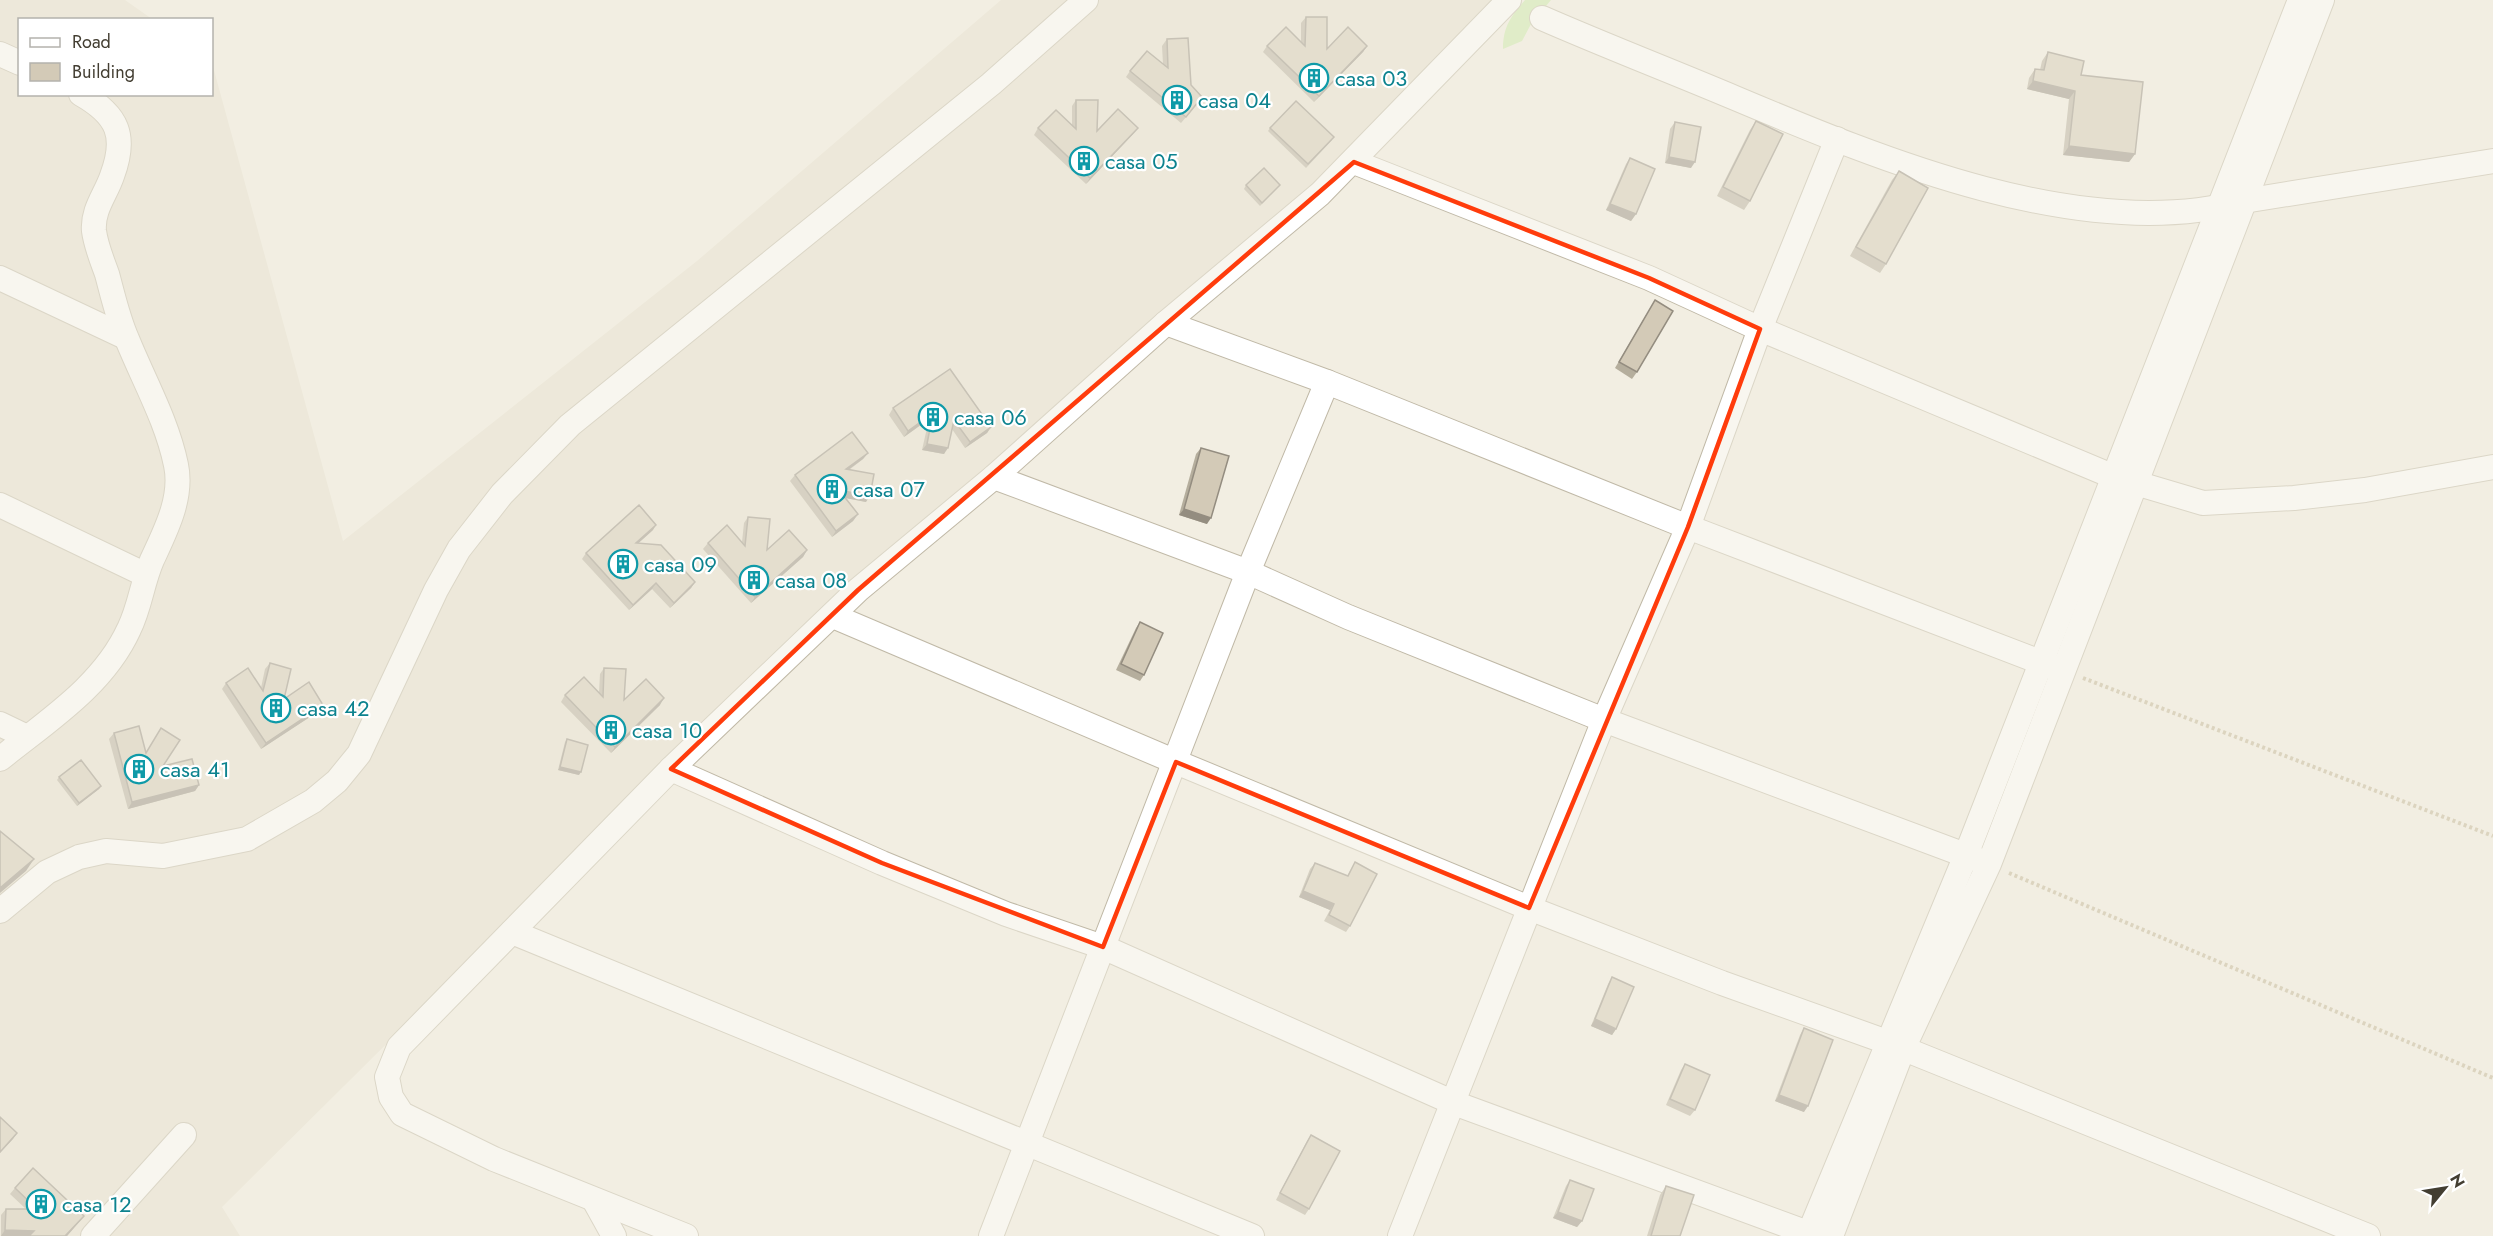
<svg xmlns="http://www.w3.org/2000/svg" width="2493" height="1236" font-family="Jost,sans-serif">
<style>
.residential{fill:#e6e0d0}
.green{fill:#c9e9a8}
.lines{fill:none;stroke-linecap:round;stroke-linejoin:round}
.minor-casing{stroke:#c0b9a7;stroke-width:26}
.path{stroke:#c0b395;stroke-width:4;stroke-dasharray:3 3;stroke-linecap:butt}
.minor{stroke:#fff;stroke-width:24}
.wall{fill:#b5ae9d}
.shaded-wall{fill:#948d80}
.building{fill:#d3cab7;stroke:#948d80;stroke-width:1.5}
.marked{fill:none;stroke:#ff3c0c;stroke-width:4.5;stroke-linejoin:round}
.labels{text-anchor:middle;stroke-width:4.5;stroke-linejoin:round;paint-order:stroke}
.culture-label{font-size:22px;fill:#0d838f;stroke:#fff;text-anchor:start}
</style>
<rect width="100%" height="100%" fill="#f2eee2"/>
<!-- residential -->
<polygon class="residential" points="0,0 125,0 152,19 20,20 20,94 212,94 212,63 343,541 697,261 1001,0 1516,0 1343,184 828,606 222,1207 240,1236 0,1236"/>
<!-- green -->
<path class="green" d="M1525 0H1551L1531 24 1522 41 1503 49C1503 27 1511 16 1525 0Z"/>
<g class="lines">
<!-- minor casing -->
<g class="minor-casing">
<g id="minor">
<path d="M1542 18C1606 46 1671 71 1735 98 1880 159 2085 245 2244 201L2493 161"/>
<polyline points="0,54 20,63"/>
<polyline points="1354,162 1649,278 1760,329 2112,476 2203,503 2294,498 2365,490 2493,467"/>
<polyline points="0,278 125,337"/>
<polyline points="1166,323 1327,382 1688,527 2056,668"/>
<polyline points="994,477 1248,572 1348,617 1604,720 1981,861"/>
<polyline points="0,505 146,575"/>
<polyline points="833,616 1176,762 1529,908 1722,983 1887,1042 2368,1236"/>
<polyline points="0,724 27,737"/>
<path d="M0 759C47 721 103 686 129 629 140 607 142 583 152 560 165 532 183 498 176 465 167 421 144 381 127 339 118 319 113 296 107 274 102 260 96 246 94 231 92 210 106 194 112 176 127 136 118 115 81 94"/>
<polyline points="671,769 882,863 1006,914 1103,947 1454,1103 1816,1236"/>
<polyline points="0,911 47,872 79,857 106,851 163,856 247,839 313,801 337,781 359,754 436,590 459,549 502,494 570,425 991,84 1086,0"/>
<polyline points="512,932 1252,1236"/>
<polyline points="594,1200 614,1236"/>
<polyline points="93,1236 184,1135"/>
<polyline points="686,1236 494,1159 402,1114 391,1097 387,1077 399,1047 671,769 858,590 994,477 1166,323 1320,194 1509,0"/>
<polyline points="991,1236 1248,572 1327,382"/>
<polyline points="1400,1236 1604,720 1688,527 1760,329 1837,139"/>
<polyline points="1808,1236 1966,855 2300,0"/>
<polyline points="1831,1236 1903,1049 1989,864 2322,0"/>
</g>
</g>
<!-- path -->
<g class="path">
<polyline points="2083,678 2493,836"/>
<polyline points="2009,873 2493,1078"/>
</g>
<!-- minor -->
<use href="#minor" class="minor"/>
</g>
<!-- wall -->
<g class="wall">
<polygon points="1306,17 1327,49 1367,46 1363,52 1314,102 1263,52 1267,46 1301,42 1301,23"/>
<polygon points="1167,39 1191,85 1198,103 1181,123 1126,77 1130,71 1163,64 1162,46"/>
<polygon points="2048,52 2081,75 2135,154 2129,162 2063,155 2069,99 2027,89 2029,78 2035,69 2040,70 2042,61"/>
<polygon points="1076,100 1097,131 1133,134 1086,184 1034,135 1038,128 1072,125 1072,106"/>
<polygon points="1756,121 1750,201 1744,210 1717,196 1750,130"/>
<polygon points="1675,122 1691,168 1665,163 1670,129"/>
<polygon points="1270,128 1332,140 1306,168 1268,131"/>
<polygon points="1630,158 1636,214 1631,221 1606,210 1626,164"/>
<polygon points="1899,171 1886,264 1880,273 1850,256 1892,180"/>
<polygon points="1246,185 1280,185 1260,206 1244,189"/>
<polygon points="1655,300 1637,372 1632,379 1615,368"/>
<polygon points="950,369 991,427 987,433 965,448 952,429 944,454 922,450 929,419 904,437 889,415 893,408"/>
<polygon points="1201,448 1207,524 1179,515 1196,454"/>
<polygon points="868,453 863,459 849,470 866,502 846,498 858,514 853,521 832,537 790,481 795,475"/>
<polygon points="748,517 767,550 807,550 803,557 751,603 703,549 708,543 742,542 744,523"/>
<polygon points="653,530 638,543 695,582 691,588 670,608 652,589 629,610 582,559 586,553"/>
<polygon points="1140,622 1144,675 1140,681 1116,670 1136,628"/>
<polygon points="270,663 284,699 323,705 319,711 261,749 222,689 226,683 261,688 265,669"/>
<polygon points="604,668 624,700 660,705 611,753 561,702 565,695 599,693 600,674"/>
<polygon points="114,733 146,752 163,766 199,785 195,791 128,809 109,739"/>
<polygon points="567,739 579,775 558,770 565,742"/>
<polygon points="59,777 101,786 99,789 77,806 57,780"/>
<polygon points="1355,862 1350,926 1346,932 1324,921 1330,910 1299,897 1310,869 1315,863 1347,876"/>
<polygon points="1612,977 1616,1029 1612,1035 1591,1026 1608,984"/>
<polygon points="1804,1028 1804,1112 1775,1101 1800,1035"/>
<polygon points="1685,1064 1695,1110 1690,1116 1666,1105 1681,1070"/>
<polygon points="1311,1135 1309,1209 1305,1215 1276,1200 1307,1141"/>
<polygon points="1570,1180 1582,1221 1577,1227 1553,1218 1566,1186"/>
<polygon points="1666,1186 1680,1236 1647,1236 1660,1195"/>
<polygon points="15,1188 84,1216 79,1222 67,1236 1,1236 1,1215 6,1209 26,1209 10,1194"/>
</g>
<!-- shaded-wall -->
<g class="shaded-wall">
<polygon points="1367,46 1363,52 1314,102 1319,96"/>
<polygon points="2033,81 2075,91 2069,99 2027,89"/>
<polygon points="1138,128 1133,134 1086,184 1090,178"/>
<polygon points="2069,146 2135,154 2129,162 2063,155"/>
<polygon points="1669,157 1695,162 1691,168 1665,163"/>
<polygon points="1610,204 1636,214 1631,221 1606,210"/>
<polygon points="933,413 929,419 904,437 908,431"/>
<polygon points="991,427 987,433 965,448 970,442"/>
<polygon points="927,444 948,448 944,454 922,450"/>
<polygon points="868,453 863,459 841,475 846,469"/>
<polygon points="839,490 870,496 866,502 835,496"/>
<polygon points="1184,509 1211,518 1207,524 1179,515"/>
<polygon points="858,514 853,521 832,537 836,531"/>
<polygon points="656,525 653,530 632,549 636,543"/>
<polygon points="807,550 803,557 751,603 755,597"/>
<polygon points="695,582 691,588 670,608 674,603"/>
<polygon points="656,583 652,589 629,610 633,605"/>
<polygon points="664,698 660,705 611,753 615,747"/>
<polygon points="323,705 319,711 261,749 266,743"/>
<polygon points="560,767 581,772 579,775 558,770"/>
<polygon points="199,785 195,791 128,809 132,802"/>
<polygon points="101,786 99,789 77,806 79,803"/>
<polygon points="34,859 26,871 0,893 0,888"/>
<polygon points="1303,891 1334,904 1330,910 1299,897"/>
<polygon points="1595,1019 1616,1029 1612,1035 1591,1026"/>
<polygon points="1779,1095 1808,1106 1804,1112 1775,1101"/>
<polygon points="17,1133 13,1139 0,1153 0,1152"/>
<polygon points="1558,1212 1582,1221 1577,1227 1553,1218"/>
<polygon points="84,1216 79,1222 67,1236 65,1236"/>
<polygon points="5,1230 34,1231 30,1236 1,1236"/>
</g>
<!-- building -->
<g class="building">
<polygon points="1306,17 1327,17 1327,49 1348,27 1367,46 1319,96 1267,46 1286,27 1305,46"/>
<polygon points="1188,38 1191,85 1202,97 1186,117 1130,71 1147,51 1168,68 1167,39"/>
<polygon points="2048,52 2084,61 2081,75 2143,82 2135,154 2069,146 2075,91 2033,81 2035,69 2044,70"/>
<polygon points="1076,100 1098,100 1097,131 1118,109 1138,128 1090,178 1038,128 1056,110 1076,129"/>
<polygon points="1296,101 1334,137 1308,164 1270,128"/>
<polygon points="1756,121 1783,134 1750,201 1723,187"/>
<polygon points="1675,122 1701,127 1695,162 1669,157"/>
<polygon points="1630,158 1655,169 1636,214 1610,204"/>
<polygon points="1264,168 1280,185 1262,203 1246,185"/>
<polygon points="1899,171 1928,188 1886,264 1856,247"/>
<polygon points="1655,300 1673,311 1637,372 1619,362"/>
<polygon points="950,369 991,427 970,442 954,420 948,448 927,444 933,413 908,431 893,408"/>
<polygon points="852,432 868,453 846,469 874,474 870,496 839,490 858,514 836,531 795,475"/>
<polygon points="1201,448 1229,456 1211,518 1184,509"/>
<polygon points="639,505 656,525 636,543 661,545 695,582 674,603 656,583 633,605 586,553"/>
<polygon points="748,517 770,519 767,550 789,530 807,550 755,597 708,543 727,525 745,546"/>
<polygon points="1140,622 1163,633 1144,675 1121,664"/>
<polygon points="270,663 291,669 284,699 309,682 323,705 266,743 226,683 248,668 263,691"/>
<polygon points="604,668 626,669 624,700 646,679 664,698 615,747 565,695 584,677 603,697"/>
<polygon points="139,726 146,753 161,728 180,740 163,766 192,759 199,785 132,802 114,733"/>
<polygon points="567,739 588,745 581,772 560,767"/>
<polygon points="81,760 101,786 79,803 59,777"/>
<polygon points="0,831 34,859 0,888"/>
<polygon points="1355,862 1377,874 1350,926 1329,915 1334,904 1303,891 1315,863 1348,876"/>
<polygon points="1612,977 1634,987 1616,1029 1595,1019"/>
<polygon points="1804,1028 1833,1040 1808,1106 1779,1095"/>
<polygon points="1685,1064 1710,1075 1695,1110 1670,1099"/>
<polygon points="0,1117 17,1133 0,1152"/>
<polygon points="1311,1135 1340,1151 1309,1209 1280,1193"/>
<polygon points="33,1168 84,1216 65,1236 29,1236 34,1231 5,1230 6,1209 37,1209 15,1188"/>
<polygon points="1570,1180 1594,1189 1582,1221 1558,1212"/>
<polygon points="1666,1186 1694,1195 1680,1236 1651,1236"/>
</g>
<!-- marked area -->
<path d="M0 0H2493V1236H0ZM1354 162 1649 278 1760 329 1688 527 1529 908 1176 762 1103 947 882 863 671 769 858 590Z" fill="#f2eee2" fill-opacity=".55" fill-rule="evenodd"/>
<path class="marked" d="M1354 162 1649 278 1760 329 1688 527 1529 908 1176 762 1103 947 882 863 671 769 858 590Z"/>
<!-- icons -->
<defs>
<g id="building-ring" transform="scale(1.5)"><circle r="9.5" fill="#fff" stroke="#0f9aa8" stroke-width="1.5"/><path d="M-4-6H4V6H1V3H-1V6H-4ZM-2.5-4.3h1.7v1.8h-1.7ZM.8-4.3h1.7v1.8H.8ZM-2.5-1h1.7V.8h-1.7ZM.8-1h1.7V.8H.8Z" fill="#0f9aa8"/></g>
</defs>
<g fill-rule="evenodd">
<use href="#building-ring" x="1314" y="78"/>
<use href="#building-ring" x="1177" y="100"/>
<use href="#building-ring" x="1084" y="161"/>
<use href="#building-ring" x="933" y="417"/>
<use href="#building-ring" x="832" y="489"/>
<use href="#building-ring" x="623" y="564"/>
<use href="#building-ring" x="754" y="580"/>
<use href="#building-ring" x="276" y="708"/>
<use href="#building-ring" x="611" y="730"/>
<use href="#building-ring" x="139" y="769"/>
<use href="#building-ring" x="41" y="1204"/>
</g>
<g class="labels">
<!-- culture labels -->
<g class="culture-label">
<text x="1335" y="86">casa 03</text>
<text x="1198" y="108">casa 04</text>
<text x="1105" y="169">casa 05</text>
<text x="954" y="425">casa 06</text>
<text x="853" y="497">casa 07</text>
<text x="644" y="572">casa 09</text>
<text x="775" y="588">casa 08</text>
<text x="297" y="716">casa 42</text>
<text x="632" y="738">casa 10</text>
<text x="160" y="777">casa 41</text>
<text x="62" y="1212">casa 12</text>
</g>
</g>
<!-- legend -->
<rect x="18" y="18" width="195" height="78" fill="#ffffff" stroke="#b4b2ad" stroke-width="1.5"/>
<rect x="30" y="38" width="30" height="9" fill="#ffffff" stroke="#b4b2ad" stroke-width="1.5"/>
<text x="72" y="48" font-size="18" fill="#433e32">Road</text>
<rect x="30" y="63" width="30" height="18" fill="#d3cab7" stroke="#b4b2ad" stroke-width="1.5"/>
<text x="72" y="78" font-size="18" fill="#433e32">Building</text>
<!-- north arrow -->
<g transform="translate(2445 1188) rotate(60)" stroke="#ffffff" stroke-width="4.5" paint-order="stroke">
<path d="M0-4.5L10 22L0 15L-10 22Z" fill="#433e32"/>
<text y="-9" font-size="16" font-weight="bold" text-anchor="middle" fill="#433e32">N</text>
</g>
</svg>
